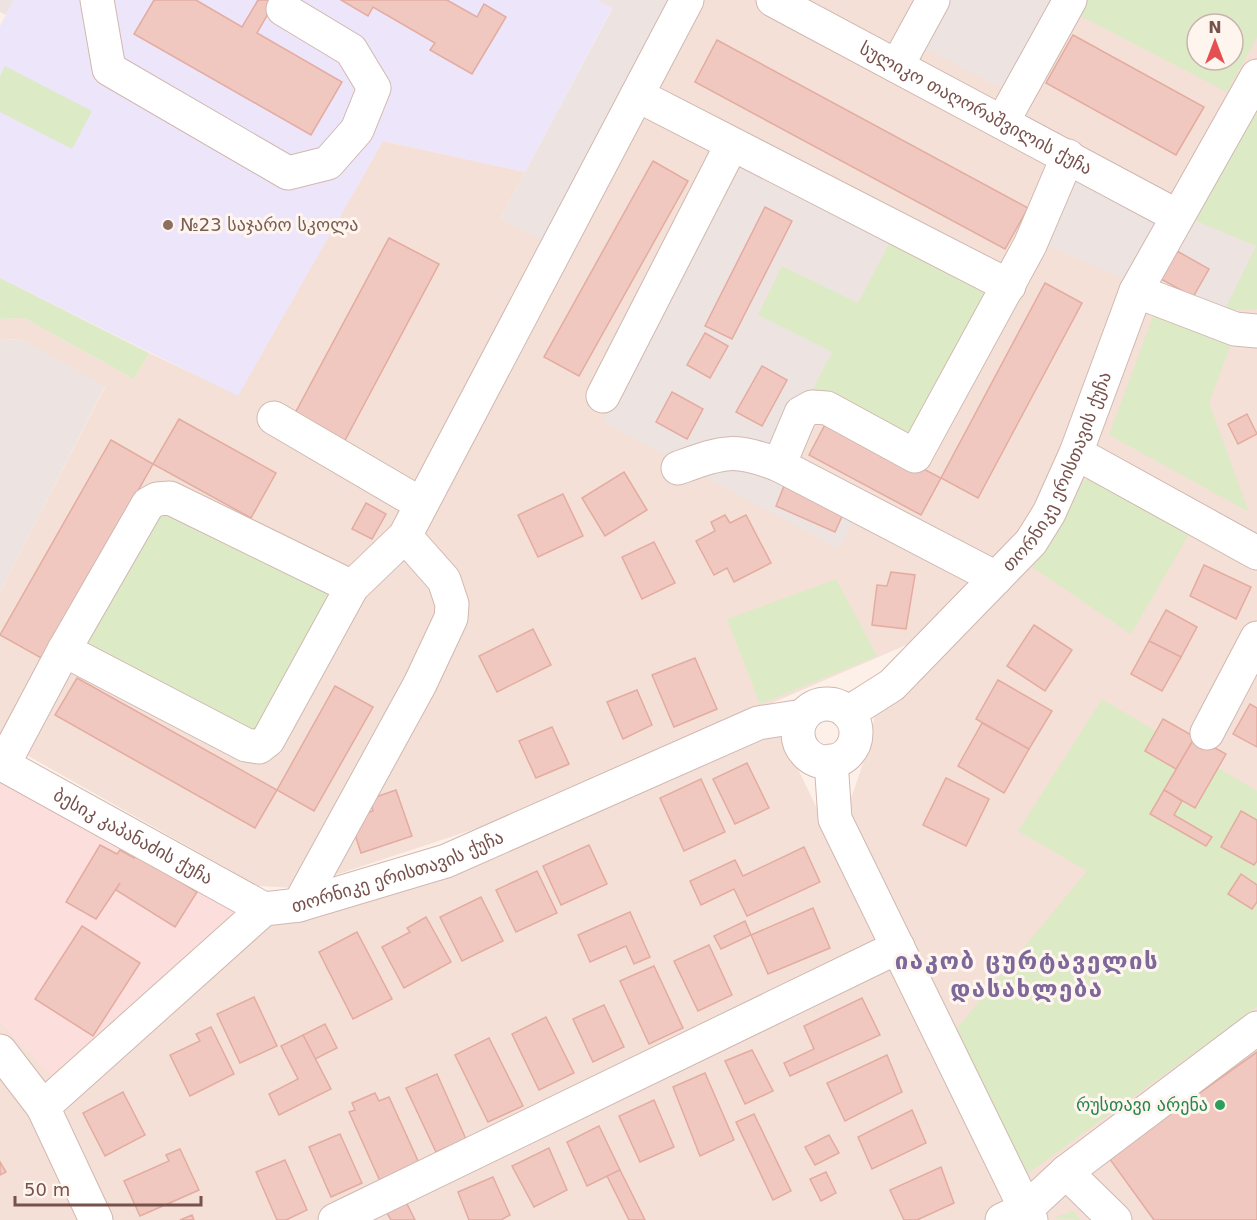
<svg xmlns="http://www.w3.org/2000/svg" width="1257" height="1220" font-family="'DejaVu Sans','Noto Sans Georgian',sans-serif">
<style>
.residential{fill:#f4e0d6;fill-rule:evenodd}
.commercial{fill:#fcdedc}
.industrial{fill:#ede4e1}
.education{fill:#ede5f9}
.green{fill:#ddeac6;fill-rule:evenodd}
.building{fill:#f1c8c0;stroke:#e4aba0;stroke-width:1.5}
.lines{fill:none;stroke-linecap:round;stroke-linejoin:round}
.minor-casing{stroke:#d1b8b0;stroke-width:35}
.minor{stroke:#fff;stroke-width:33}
.education-dot{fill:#8d6e63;stroke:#fff5ef;stroke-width:2}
.leisure-dot{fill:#2e9e5b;stroke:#fff5ef;stroke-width:2}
.labels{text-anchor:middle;stroke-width:6;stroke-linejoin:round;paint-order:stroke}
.street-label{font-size:18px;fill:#77514c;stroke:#fff5ef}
.education-label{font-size:18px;fill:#785e54;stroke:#fff5ef;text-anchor:start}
.leisure-label{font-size:18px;fill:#27864d;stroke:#fff5ef;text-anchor:end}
.district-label{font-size:24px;font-weight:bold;letter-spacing:1.5px;fill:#7d6899;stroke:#fff5ef}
</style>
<rect width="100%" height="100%" fill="#fcf0e8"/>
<!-- residential -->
<g class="residential">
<path d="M674 0H1257V66L1027 532 927 636 499 821 296 888 258 886 0 740V592L105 387 21 339 0 340V319L24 318 134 379 149 353 238 395 383 141 525 172 500 219ZM1197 24H1233V60H1197Z"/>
<polygon points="1257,101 1257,534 1096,446 1147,289"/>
<polygon points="1095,470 1257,560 1257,1220 1045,1220 847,810 869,746 875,714 1072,484"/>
<polygon points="777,726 1017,1220 0,1220 0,1022 52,1075 239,907 270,921"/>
</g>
<!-- commercial -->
<polygon class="commercial" points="0,781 239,907 52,1076 0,1022"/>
<!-- industrial -->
<g class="industrial">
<polygon points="0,0 14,0 6,15 0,12"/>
<polygon points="597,0 674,0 546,243 500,219 612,9"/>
<polygon points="943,0 1063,0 1010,93 919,45"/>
<polygon points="745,160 891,240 810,395 769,466 858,514 839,549 603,422"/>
<polygon points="1070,162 1165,214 1129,281 1037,241"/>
<polygon points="1192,219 1256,246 1225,310 1154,285"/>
<polygon points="21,339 105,386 0,592 0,340"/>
</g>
<!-- education -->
<polygon class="education" points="14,0 597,0 612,8 525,172 383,141 238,396 0,278 0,26"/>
<!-- green -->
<g class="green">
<path d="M1079 0H1257V37L1227 92 1073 12ZM1197 24H1233V60H1197Z"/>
<polygon points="5,66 92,111 72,149 0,112 0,76"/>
<polygon points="1257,107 1257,309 1225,310 1256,246 1192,219"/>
<polygon points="891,240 992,292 911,447 810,395 832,352 758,315 782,266 858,303"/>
<polygon points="0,278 149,353 134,379 24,318 0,319"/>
<polygon points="1156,308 1233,338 1209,403 1249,512 1109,435"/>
<polygon points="1094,474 1189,534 1131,634 1032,567 1051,541 1073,489"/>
<polygon points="157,504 332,593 259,735 84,647"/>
<polygon points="836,579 877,656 760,704 727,619"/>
<polygon points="1102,699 1257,791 1257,1007 1027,1174 953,1033 1087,871 1018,831"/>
<polygon points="1074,1211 1080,1220 1052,1218"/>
</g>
<!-- building -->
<g class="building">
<polygon points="154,0 196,0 242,27 258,0 276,0 257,33 342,82 311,135 134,34"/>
<polygon points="341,0 447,0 477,17 484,4 506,17 472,74 430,50 435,43 373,7 368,16"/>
<polygon points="1073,35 1204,107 1176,155 1046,83"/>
<polygon points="717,40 1028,208 1005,249 695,82"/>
<polygon points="653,161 688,181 579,376 544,357"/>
<polygon points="765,207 792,221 732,339 705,326"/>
<polygon points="389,238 439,264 343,444 293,417"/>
<polygon points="1177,251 1209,269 1193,297 1161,279"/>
<polygon points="1045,283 1082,303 978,498 941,478"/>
<polygon points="705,333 728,346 710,378 687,365"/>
<polygon points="762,366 787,380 762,426 736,412"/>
<polygon points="672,392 703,409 687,439 656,422"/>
<polygon points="1247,414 1257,434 1238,444 1228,424"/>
<polygon points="179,419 276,473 251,518 153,464"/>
<polygon points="828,419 941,478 921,515 809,455"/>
<polygon points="111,440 153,464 43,659 0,635"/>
<polygon points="624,472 647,510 605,536 582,498"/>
<polygon points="784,486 844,512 835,532 776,506"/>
<polygon points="563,494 583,536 538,557 518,515"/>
<polygon points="366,503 386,514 372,539 352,529"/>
<polygon points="725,515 730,523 746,515 771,563 734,582 727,568 714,575 696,541 715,531 711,522"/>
<polygon points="654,542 675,583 642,599 622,557"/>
<polygon points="1204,565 1251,587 1236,619 1190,596"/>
<polygon points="891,572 915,575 906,629 872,625 877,585 887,586"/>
<polygon points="1166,610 1197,627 1181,657 1149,641"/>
<polygon points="1034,625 1072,650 1045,691 1007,666"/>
<polygon points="533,629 551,665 497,692 479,656"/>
<polygon points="1149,641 1181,657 1162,691 1131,674"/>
<polygon points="695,658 717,709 674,727 652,675"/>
<polygon points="77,678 277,790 255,828 55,715"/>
<polygon points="998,680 1052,711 1029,749 976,719"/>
<polygon points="335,686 373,707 314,811 277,790"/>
<polygon points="637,690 652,725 623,739 607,702"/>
<polygon points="1250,704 1257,708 1257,747 1233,734"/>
<polygon points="1163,719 1195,737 1176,769 1145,751"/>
<polygon points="982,723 1029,749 1004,793 958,766"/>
<polygon points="552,727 569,764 536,778 519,741"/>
<polygon points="1195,737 1226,754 1195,808 1164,790"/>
<polygon points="747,763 769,808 735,824 713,779"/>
<polygon points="946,778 989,799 966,846 923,825"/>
<polygon points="701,779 725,832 684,851 660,798"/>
<polygon points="396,790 412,836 361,853 350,819 373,811 370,799"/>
<polygon points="1164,790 1182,801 1174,815 1212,837 1206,846 1150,814"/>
<polygon points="1241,811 1257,820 1257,861 1254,865 1221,847"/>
<polygon points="100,845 117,854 120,850 134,858 137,854 197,892 175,927 116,890 120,883 96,919 66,902"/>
<polygon points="589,845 607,884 561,905 543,866"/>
<polygon points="804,847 820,882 747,916 734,889 701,905 690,881 735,860 743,876"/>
<polygon points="537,871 557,913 516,932 496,890"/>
<polygon points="1241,874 1257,885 1257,902 1252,909 1228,894"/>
<polygon points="481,897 503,941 462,961 440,917"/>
<polygon points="813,908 830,948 768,974 751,935"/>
<polygon points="630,912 650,957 634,964 626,946 590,962 578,935"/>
<polygon points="426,917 451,962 404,988 382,947 410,932 407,928"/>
<polygon points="745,921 751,935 721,949 714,936"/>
<polygon points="82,926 140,963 93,1036 35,999"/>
<polygon points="357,932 392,999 353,1019 319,952"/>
<polygon points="709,945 732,995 698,1011 674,961"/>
<polygon points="654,966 683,1028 649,1044 620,981"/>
<polygon points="254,997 277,1046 240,1063 217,1014"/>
<polygon points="862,998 880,1035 790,1076 784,1063 814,1049 804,1026"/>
<polygon points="604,1005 624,1047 593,1062 573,1019"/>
<polygon points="546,1017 574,1073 539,1090 512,1034"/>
<polygon points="325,1024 337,1048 315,1059 303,1035"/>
<polygon points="211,1027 234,1074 190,1096 170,1055 200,1041 196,1034"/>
<polygon points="303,1035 331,1089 279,1115 269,1094 298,1079 281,1046"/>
<polygon points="489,1038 523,1106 488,1122 455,1055"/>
<polygon points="752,1050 773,1091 745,1104 725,1061"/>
<polygon points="1257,1052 1257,1220 1154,1220 1109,1158"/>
<polygon points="887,1055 902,1092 845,1121 827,1083"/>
<polygon points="705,1073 734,1140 700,1156 673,1087"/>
<polygon points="437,1074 466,1139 436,1152 406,1088"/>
<polygon points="123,1092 145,1135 105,1156 83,1113"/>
<polygon points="375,1093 379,1101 389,1097 419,1163 380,1181 349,1112 355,1110 352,1103"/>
<polygon points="654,1100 674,1147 640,1162 619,1116"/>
<polygon points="912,1110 926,1143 872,1169 858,1137"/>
<polygon points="754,1114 791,1191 773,1200 736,1122"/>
<polygon points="599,1126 620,1170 587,1186 567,1142"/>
<polygon points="340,1134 362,1183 331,1197 309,1147"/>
<polygon points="829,1135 839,1153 815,1165 805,1147"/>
<polygon points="549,1148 567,1190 534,1207 512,1166"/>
<polygon points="180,1149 199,1190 140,1216 124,1181 169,1161 166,1155"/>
<polygon points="285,1160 307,1210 286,1220 277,1220 256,1172"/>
<polygon points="0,1162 6,1172 0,1175"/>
<polygon points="941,1167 954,1203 917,1220 904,1220 890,1190"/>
<polygon points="620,1170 645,1220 629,1220 607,1176"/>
<polygon points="826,1172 836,1193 821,1201 810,1179"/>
<polygon points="493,1177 510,1215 501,1220 469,1220 458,1192"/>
<polygon points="406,1202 415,1220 391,1220 386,1211"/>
<polygon points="192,1215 194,1220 180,1220"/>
</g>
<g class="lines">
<!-- minor casing -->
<g class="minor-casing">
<g id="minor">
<polyline points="97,0 109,69 288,173 328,163 357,130 374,88 351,50 283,9"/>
<path id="s1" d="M773 0 1177 216"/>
<polyline points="897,66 933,0"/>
<polyline points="637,95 1009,286"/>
<polyline points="1003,121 1070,0"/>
<polyline points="1136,291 1235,329 1257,331"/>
<polyline points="603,396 731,146"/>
<polyline points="274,418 421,504"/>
<polyline points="1076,453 1257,553"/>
<polyline points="779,465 801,413 812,407 827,408 915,456 1030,245 1068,156"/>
<path d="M678 468C723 452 733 447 779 465L996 578"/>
<polyline points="64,650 246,745 259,747 268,740 352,587 405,536 687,0"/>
<circle cx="827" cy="733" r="29"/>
<path id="s2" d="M848 713 892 685 1031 542 1049 513 1076 453 1136 291 1257 76"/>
<polyline points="1207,733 1257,638"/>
<polyline points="831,761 835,819 1031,1220"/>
<path id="s3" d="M0 763 264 909"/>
<polyline points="3,765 64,650 148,504 157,499 170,498 352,587"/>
<polyline points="299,905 420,684 451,618 452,604 444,580 405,536"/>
<polyline points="0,1051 43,1107 96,1220"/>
<path id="s4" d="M43 1107 264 909 299 905 446 861 758 723 803 716"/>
<polyline points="1066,1172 1257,1028"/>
<polyline points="335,1220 898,947"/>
<polyline points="1002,1220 1026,1209 1066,1172 1115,1220"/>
</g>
</g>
<!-- minor -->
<use href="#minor" class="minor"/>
</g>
<!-- markers -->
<circle class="education-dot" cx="168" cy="225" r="6"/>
<circle class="leisure-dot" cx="1220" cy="1105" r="6"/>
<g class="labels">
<!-- street labels -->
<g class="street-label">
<text dy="6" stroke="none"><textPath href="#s1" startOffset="230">სულიკო თაღორაშვილის ქუჩა</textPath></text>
<text dy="6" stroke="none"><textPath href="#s2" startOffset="326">თორნიკე ერისთავის ქუჩა</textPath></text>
<text dy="6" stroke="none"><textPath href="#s3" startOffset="152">ბესიკ კაპანაძის ქუჩა</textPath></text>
<text dy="6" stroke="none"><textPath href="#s4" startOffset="436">თორნიკე ერისთავის ქუჩა</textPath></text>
</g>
<!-- education labels -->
<g class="education-label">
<text x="180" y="231">№23 საჯარო სკოლა</text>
</g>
<!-- leisure labels -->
<g class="leisure-label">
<text x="1208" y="1111">რუსთავი არენა</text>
</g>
<!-- district labels -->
<g class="district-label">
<text x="1027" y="969">იაკობ ცურტაველის<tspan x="1027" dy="28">დასახლება</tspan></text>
</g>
</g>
<!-- north arrow -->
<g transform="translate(1215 42)"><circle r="28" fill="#fff5ef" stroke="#c9b3ae" stroke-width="1.5"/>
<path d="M0-4.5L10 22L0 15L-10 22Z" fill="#e44f51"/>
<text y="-9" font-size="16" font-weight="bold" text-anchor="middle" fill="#77514c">N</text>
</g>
<!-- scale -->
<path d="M15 1196v9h186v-9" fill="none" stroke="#77514c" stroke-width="3"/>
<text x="24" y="1196" font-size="18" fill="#77514c" stroke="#fff5ef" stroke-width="4.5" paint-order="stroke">50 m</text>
</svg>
